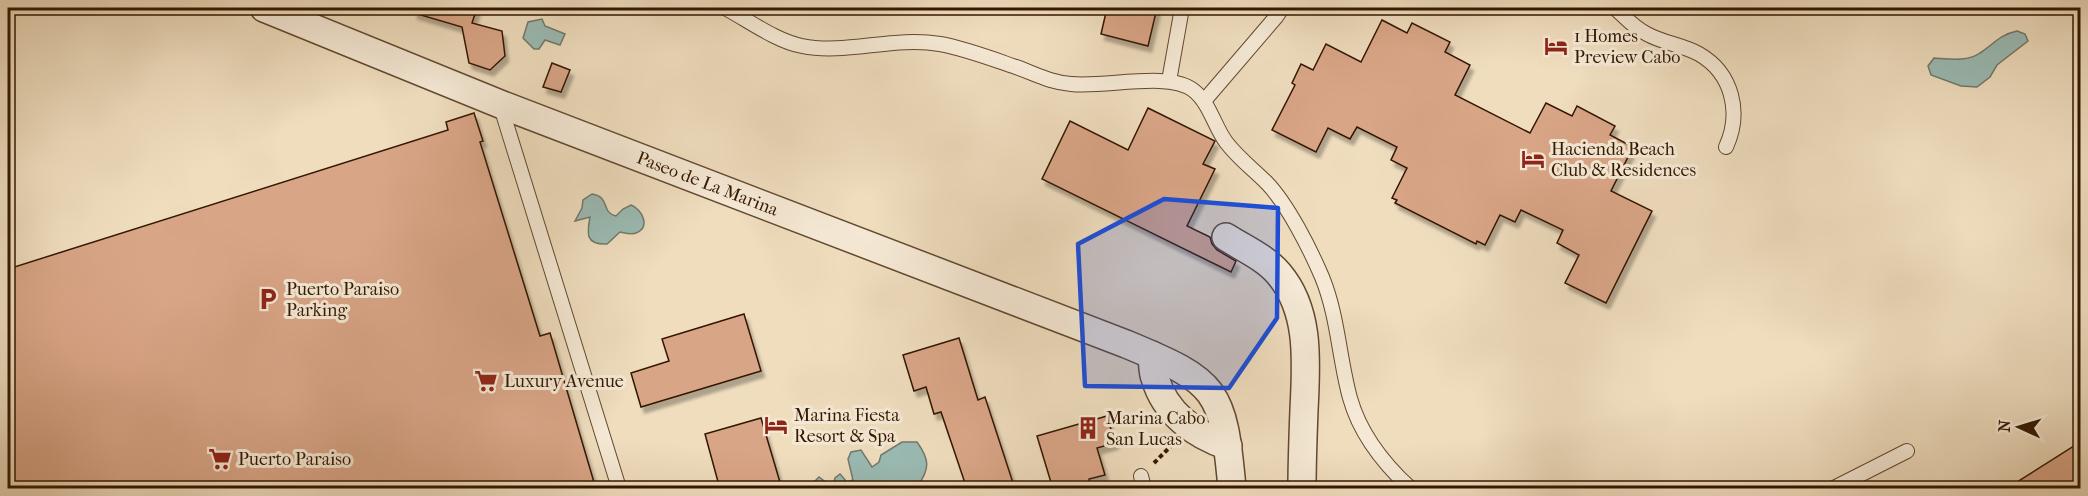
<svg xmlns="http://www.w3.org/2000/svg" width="2088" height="496" font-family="'IM FELL French Canon',serif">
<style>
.water{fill:#9abbb4;stroke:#71796c;stroke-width:1.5}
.building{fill:#d9a587;stroke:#331700;stroke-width:1.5;filter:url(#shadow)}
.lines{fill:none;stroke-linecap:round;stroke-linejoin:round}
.service-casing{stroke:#624830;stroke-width:16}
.minor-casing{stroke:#624830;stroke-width:30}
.path{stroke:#331700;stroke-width:4;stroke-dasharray:4.5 3;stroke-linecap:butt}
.service{stroke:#f5e9d5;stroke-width:14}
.minor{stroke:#f5e9d5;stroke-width:27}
.marked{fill:#1d4ed8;fill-opacity:0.2;stroke:#1d4ed8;stroke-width:4.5;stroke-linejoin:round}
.labels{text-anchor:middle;stroke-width:6;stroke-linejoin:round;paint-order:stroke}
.poi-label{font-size:18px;fill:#331700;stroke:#f5e9d5;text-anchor:start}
.street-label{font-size:18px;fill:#331700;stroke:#f5e9d5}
</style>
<defs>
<filter id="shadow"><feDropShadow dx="3.5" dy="6" stdDeviation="1.5" flood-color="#0004"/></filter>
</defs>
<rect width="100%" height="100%" fill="#efddbe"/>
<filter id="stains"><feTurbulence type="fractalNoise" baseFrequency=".00333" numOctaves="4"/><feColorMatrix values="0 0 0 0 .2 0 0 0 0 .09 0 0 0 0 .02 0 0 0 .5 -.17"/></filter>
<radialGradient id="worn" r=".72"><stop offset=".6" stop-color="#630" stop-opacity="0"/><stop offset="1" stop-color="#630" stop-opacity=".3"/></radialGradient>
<!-- water -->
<g class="water">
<polygon points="542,19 545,26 565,34 560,45 545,40 539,49 534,49 523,38 528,22"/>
<path d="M2017 31 2025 34 2028 41 1997 65 1990 77 1977 87 1961 86 1931 75 1928 66 1934 58C1949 59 1967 62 1980 53 1994 44 1999 35 2017 31Z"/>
<path d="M592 194C611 197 600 212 616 216L623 209 631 205C642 209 651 227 636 233 632 235 625 233 620 232L607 244C585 245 587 233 590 217L575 221 582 208 583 200Z"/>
<path d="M902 442H917C930 460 930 469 917 487L907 484 897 488H812V484L819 477 827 483 833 485 835 478 840 474 847 482 853 480 848 459 851 452 861 450 872 467 879 462 881 455Z"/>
</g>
<!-- building -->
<g class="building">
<polygon points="414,8 477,8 472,23 502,31 505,56 490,70 469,63 462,27 414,13"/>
<polygon points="1107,8 1157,8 1148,46 1101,34"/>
<polygon points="1382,20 1407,33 1412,23 1450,42 1445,52 1470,65 1455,95 1530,133 1546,103 1572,116 1577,106 1615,126 1610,135 1633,147 1611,191 1652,211 1606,303 1565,283 1579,255 1557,243 1563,230 1521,210 1515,222 1500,215 1485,245 1477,241 1476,244 1395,203 1397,200 1392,198 1407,168 1391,160 1397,147 1357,127 1350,139 1328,128 1316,152 1272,130 1295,85 1292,83 1301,64 1313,70 1326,44 1361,62"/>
<polygon points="552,63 570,70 561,92 543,87"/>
<polygon points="1148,108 1215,141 1203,164 1215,169 1187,226 1210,237 1212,244 1217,250 1236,261 1231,272 1042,179 1070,121 1128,150"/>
<polygon points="474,113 483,141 480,142 540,336 550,333 596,489 8,489 8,269 448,130 446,122"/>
<polygon points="744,314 761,371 641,407 631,373 669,361 662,339"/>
<polygon points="959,338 978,400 985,397 1015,489 967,489 941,412 934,414 926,387 914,391 903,355"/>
<polygon points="1107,416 1115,443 1097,448 1105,475 1089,479 1091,489 1053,489 1037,436"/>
<polygon points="761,418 782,489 720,489 705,434"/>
<polygon points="2080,442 2080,489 2006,489"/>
</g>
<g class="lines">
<!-- service casing -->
<g class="service-casing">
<g id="service">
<path d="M725 8C748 20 776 41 802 46 846 55 893 36 940 44 963 48 990 58 1013 66 1034 73 1048 82 1071 84 1105 88 1168 71 1193 90 1210 103 1214 126 1226 142 1238 158 1253 169 1267 183 1288 205 1310 249 1322 277 1338 316 1339 358 1350 398 1360 434 1384 464 1410 488"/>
<path d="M1615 8C1625 17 1634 28 1647 34 1663 43 1683 45 1699 54 1732 73 1742 112 1726 147"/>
<polyline points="1169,81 1182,8"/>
<polyline points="1204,101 1276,17 1282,8"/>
<polyline points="500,104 619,488"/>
<polyline points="1141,476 1144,488"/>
<polyline points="1834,488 1907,451"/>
</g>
</g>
<!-- minor casing -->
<g class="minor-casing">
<g id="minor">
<path id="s1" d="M264 8 500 104 1126 344C1218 382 1223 389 1232 488"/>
<path d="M1226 237C1243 248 1266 258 1279 274 1311 312 1306 364 1304 410 1303 436 1302 462 1302 488"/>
<path d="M1152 355C1153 362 1152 371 1155 378 1165 413 1195 435 1228 446"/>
</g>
</g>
<!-- path -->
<polyline class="path" points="1154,463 1172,445"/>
<!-- service -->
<use href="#service" class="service"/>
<!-- minor -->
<use href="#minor" class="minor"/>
</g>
<!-- marked area -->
<path class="marked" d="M1164 199 1278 208 1277 318 1229 388 1085 386 1078 244Z"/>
<!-- icons -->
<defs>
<g id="hotel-bare" transform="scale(1.8)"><path d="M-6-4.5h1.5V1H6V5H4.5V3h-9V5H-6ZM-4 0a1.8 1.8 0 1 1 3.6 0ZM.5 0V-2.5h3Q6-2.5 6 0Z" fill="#8f2418" stroke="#f5e9d5" stroke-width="2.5" paint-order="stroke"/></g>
<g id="parking-bare" transform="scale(1.8)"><path d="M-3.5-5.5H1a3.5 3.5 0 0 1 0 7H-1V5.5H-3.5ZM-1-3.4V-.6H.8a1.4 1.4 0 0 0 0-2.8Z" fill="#8f2418" stroke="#f5e9d5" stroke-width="2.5" paint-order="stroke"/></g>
<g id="supermarket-bare" transform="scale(1.8)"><path d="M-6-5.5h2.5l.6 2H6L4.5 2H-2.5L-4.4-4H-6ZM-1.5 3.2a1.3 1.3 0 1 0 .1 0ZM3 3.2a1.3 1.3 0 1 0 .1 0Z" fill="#8f2418" stroke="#f5e9d5" stroke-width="2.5" paint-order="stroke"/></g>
<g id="building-bare" transform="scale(1.8)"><path d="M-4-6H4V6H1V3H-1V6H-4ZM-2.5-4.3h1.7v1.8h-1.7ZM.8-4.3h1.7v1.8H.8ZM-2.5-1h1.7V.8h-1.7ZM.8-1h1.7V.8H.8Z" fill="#8f2418" stroke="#f5e9d5" stroke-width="2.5" paint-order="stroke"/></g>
</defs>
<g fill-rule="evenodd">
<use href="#hotel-bare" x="1556" y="46"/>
<use href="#hotel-bare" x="1533" y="159"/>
<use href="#parking-bare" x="268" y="299"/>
<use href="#supermarket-bare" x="486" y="381"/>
<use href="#hotel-bare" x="776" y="425"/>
<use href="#building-bare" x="1088" y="428"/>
<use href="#supermarket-bare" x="220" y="459"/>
</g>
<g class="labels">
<!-- poi labels -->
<g class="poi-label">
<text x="1574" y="42">1 Homes<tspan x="1574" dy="21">Preview Cabo</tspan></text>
<text x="1551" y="155">Hacienda Beach<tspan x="1551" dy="21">Club &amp; Residences</tspan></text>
<text x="286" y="295">Puerto Paraiso<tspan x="286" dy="21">Parking</tspan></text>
<text x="504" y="387">Luxury Avenue</text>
<text x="794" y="421">Marina Fiesta<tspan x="794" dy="21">Resort &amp; Spa</tspan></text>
<text x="1106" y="424">Marina Cabo<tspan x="1106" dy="21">San Lucas</tspan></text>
<text x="238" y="465">Puerto Paraiso</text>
</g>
<!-- street labels -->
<g class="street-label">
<text dy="6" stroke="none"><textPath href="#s1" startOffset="477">Paseo de La Marina</textPath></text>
</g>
</g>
<!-- margin -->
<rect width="2088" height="496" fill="none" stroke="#efddbe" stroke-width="30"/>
<rect x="9" y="9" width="2070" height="478" fill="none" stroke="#331700" stroke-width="3"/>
<rect x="15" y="15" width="2058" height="466" fill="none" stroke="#331700" stroke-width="1.5"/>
<!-- north arrow -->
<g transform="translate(2019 427) rotate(274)" stroke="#f5e9d5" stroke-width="4.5" paint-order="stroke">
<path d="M0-4.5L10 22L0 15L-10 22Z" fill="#331700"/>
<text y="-9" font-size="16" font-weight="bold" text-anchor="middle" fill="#331700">N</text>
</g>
<rect width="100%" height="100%" filter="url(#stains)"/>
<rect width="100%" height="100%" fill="url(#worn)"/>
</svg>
